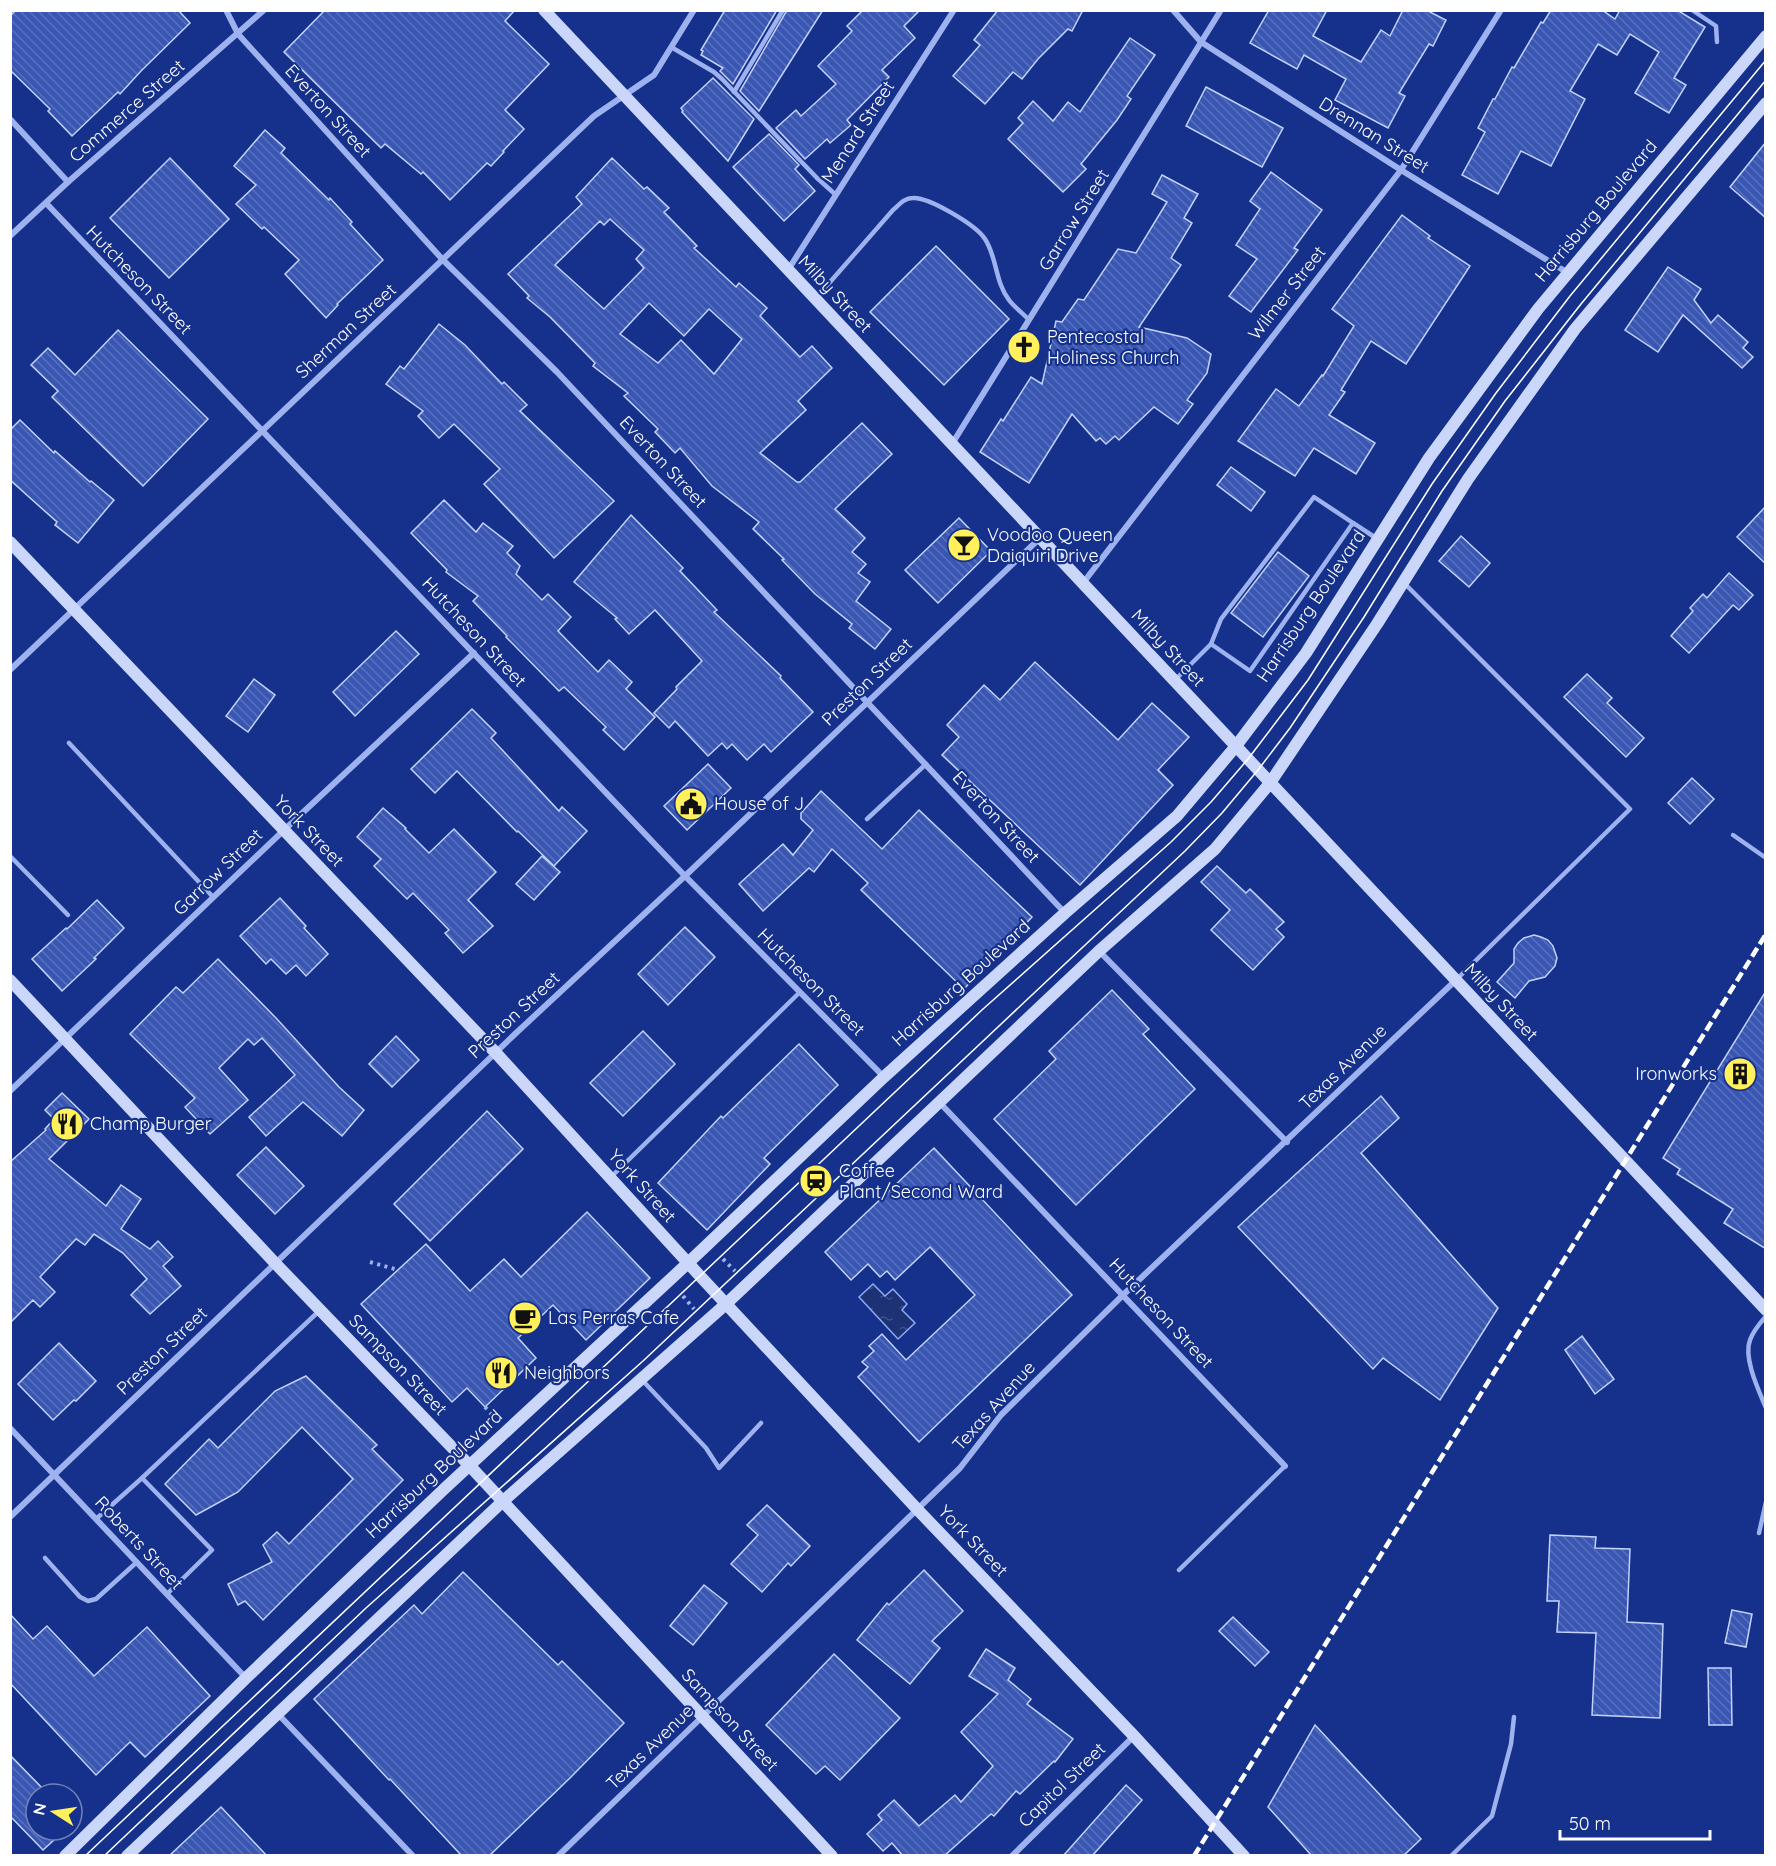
<svg xmlns="http://www.w3.org/2000/svg" width="1776" height="1866" font-family="Quicksand,sans-serif">
<style>
.water{fill:url(#water-ripples);stroke:#90aaf2;stroke-width:1.5}
.building{fill:url(#building-back-hatch);stroke:#c4d2fb;stroke-width:1.5;fill-rule:evenodd}
.lines{fill:none;stroke-linecap:round;stroke-linejoin:round}
.path{stroke:#9eb2ef;stroke-width:4;stroke-dasharray:3 4.5;stroke-linecap:butt}
.lane{stroke:#9eb2ef;stroke-width:4.5}
.street{stroke:#9eb2ef;stroke-width:6}
.secondary{stroke:#cbd6fb;stroke-width:12}
.tram{stroke:#fff;stroke-width:1.5}
.rail{stroke:#fff;stroke-width:4.5;stroke-dasharray:10 4.5;stroke-linecap:butt}
.labels{text-anchor:middle;stroke-width:4.5;stroke-linejoin:round;paint-order:stroke}
.street-label{font-size:18px;fill:#fff;stroke:#15318b}
.poi-label{font-size:18px;fill:#fff;stroke:#15318b;text-anchor:start}
</style>
<defs>
<pattern id="water-ripples" width="26" height="14" patternUnits="userSpaceOnUse" patternTransform="scale(1.5)"><rect width="26" height="14" fill="#1d3275"/><path d="M2 4q2-2 4 0t4 0M15 11q2-2 4 0t4 0" fill="none" stroke="#3f518a"/></pattern>
<pattern id="building-back-hatch" width="6" height="6" patternUnits="userSpaceOnUse" patternTransform="scale(1.5)"><rect width="6" height="6" fill="#3957b2"/><path d="M-1 5l2 2M0 0l6 6M5-1l2 2" fill="none" stroke="#5770be"/></pattern>
</defs>
<rect width="100%" height="100%" fill="#15318b"/>
<!-- water -->
<polygon class="water" points="873,1284 885,1296 893,1289 907,1304 902,1310 915,1323 898,1339 859,1297"/>
<!-- building -->
<g class="building">
<polygon points="16,10 178,10 190,23 141,71 120,94 118,92 72,136 48,111 50,109 10,70 10,16"/>
<polygon points="325,10 515,10 505,21 549,64 505,110 524,129 503,151 504,152 491,166 487,163 450,200 423,172 421,174 385,144 381,148 284,52"/>
<polygon points="725,10 777,10 733,84 720,71 723,68 701,55 703,51 701,50"/>
<polygon points="787,10 823,10 759,111 740,91"/>
<polygon points="863,10 920,10 904,26 915,38 882,70 889,77 847,120 851,125 830,143 827,139 805,159 776,128 796,110 801,116 836,84 818,66 852,31 847,26"/>
<polygon points="998,10 1083,10 1072,31 1068,29 1038,59 1022,79 1013,72 985,104 953,76 980,45 974,40"/>
<polygon points="1269,10 1327,10 1313,36 1361,62 1381,30 1390,36 1403,10 1426,10 1446,20 1433,46 1429,44 1399,93 1405,96 1388,128 1335,100 1346,79 1304,55 1297,69 1250,43"/>
<polygon points="1551,10 1602,10 1615,19 1620,10 1677,10 1705,27 1674,78 1686,85 1669,113 1635,93 1659,52 1630,34 1617,55 1598,44 1570,91 1585,99 1551,166 1521,151 1498,194 1462,175 1485,132 1478,128 1493,99 1495,99 1512,67 1514,68 1541,22 1543,23"/>
<polygon points="1130,38 1155,55 1127,96 1131,99 1117,120 1081,164 1086,169 1063,192 1008,139 1023,123 1018,118 1033,101 1053,121 1068,102 1080,112"/>
<polygon points="713,78 754,119 728,161 682,112 683,111 681,108"/>
<polygon points="1206,87 1283,128 1262,167 1186,126"/>
<polygon points="265,130 285,148 281,153 329,200 330,198 352,222 350,224 383,260 337,304 338,305 326,318 285,274 299,260 264,227 262,229 236,204 256,185 234,166"/>
<polygon points="769,134 799,165 795,169 815,191 784,221 733,167"/>
<polygon points="1766,142 1766,218 1730,187"/>
<polygon points="170,158 229,219 169,278 110,218"/>
<path d="M612 158 644 189 647 187 669 208 664 212 697 246 694 248 736 287 739 283 767 308 760 316 800 357 812 346 832 368 798 401 806 410 760 453 797 482H800L862 423 892 454 835 509 865 538 852 552 866 564 858 573 870 582 856 601 891 629 875 649 849 628 852 624 815 594 782 560 784 559 753 529 759 522 712 486 680 448 675 453 655 432 658 429 624 396 628 393 593 366 595 363 550 317 527 298 529 296 508 274 582 204 576 197ZM610 219 644 250 636 259 644 268 604 309 555 265 600 221 604 225ZM649 303 684 336 709 309 742 339 714 374 681 340 658 363 620 334Z"/>
<polygon points="1271,172 1322,210 1294,248 1298,250 1251,312 1229,296 1257,259 1236,245 1260,209 1250,201"/>
<polygon points="1162,175 1198,194 1184,218 1192,223 1171,258 1181,265 1139,327 1187,338 1211,354 1207,373 1187,400 1193,404 1178,424 1154,407 1119,440 1115,436 1106,444 1100,438 1096,441 1072,414 1029,483 980,452 1001,419 1003,421 1031,377 1042,384 1056,321 1062,322 1078,299 1084,300 1118,249 1136,253 1167,202 1152,194"/>
<polygon points="1402,215 1430,236 1428,238 1470,266 1406,364 1371,341 1341,390 1345,392 1329,415 1375,443 1356,474 1314,448 1295,476 1238,441 1276,389 1299,406 1322,375 1323,376 1354,326 1332,309"/>
<polygon points="936,246 1009,319 944,385 870,312"/>
<polygon points="1668,267 1701,289 1694,300 1711,323 1718,315 1748,342 1743,348 1753,357 1742,368 1683,315 1658,352 1625,330"/>
<polygon points="439,324 465,345 502,384 504,382 527,405 520,411 614,501 554,558 484,484 500,469 454,424 439,438 418,416 423,411 386,384 400,366 404,369"/>
<polygon points="118,330 208,419 143,486 52,397 58,391 31,365 48,348 75,375"/>
<polygon points="20,420 54,453 55,451 90,482 91,481 114,500 78,543 55,525 57,522 10,480 10,430"/>
<polygon points="1231,467 1265,492 1251,511 1217,485"/>
<polygon points="444,500 476,532 483,523 513,546 507,553 520,566 516,574 542,600 548,594 571,617 558,631 598,672 609,660 632,682 626,689 655,717 624,750 603,730 606,727 564,687 559,691 506,637 507,636 473,601 478,596 446,572 447,570 411,533"/>
<polygon points="1766,506 1766,564 1737,537"/>
<polygon points="631,515 683,568 680,571 717,610 714,612 781,676 780,678 813,712 771,752 764,744 747,760 732,744 727,749 722,743 708,756 675,721 669,728 654,713 677,689 676,687 702,661 655,610 629,634 615,619 617,618 574,582"/>
<polygon points="959,518 991,551 938,603 905,570"/>
<polygon points="1461,536 1490,563 1469,587 1439,561"/>
<polygon points="1278,552 1309,576 1263,637 1231,613"/>
<polygon points="1729,573 1753,595 1739,610 1733,605 1689,653 1671,636 1693,611 1690,608 1703,594 1707,598"/>
<polygon points="396,631 419,654 355,716 333,692"/>
<polygon points="1035,662 1118,740 1152,703 1189,737 1158,770 1173,785 1080,885 942,755 959,737 947,725 984,685 1000,700"/>
<polygon points="1587,674 1612,698 1607,703 1644,738 1626,757 1564,697"/>
<polygon points="254,679 275,695 248,732 226,716"/>
<polygon points="472,709 496,733 491,738 559,811 562,807 587,831 554,866 518,831 517,832 457,771 435,793 411,769"/>
<polygon points="708,764 731,788 687,830 664,806"/>
<polygon points="1692,778 1714,799 1690,824 1668,803"/>
<polygon points="821,791 882,849 919,810 1032,917 964,989 861,890 868,883 832,849 814,872 809,868 763,911 739,884 783,844 793,855 813,830 801,819 801,813"/>
<polygon points="383,808 406,828 405,829 429,853 454,829 496,872 468,900 493,926 463,953 445,933 449,930 413,893 407,899 374,866 381,859 357,837"/>
<polygon points="542,856 560,872 534,900 516,884"/>
<polygon points="1217,866 1246,893 1250,889 1284,922 1276,929 1284,937 1253,970 1211,930 1230,910 1201,882"/>
<polygon points="280,898 306,926 304,928 328,954 306,976 296,965 286,974 271,959 266,964 240,936"/>
<polygon points="97,900 124,928 94,958 96,959 62,991 32,959 66,928 67,929"/>
<polygon points="685,927 715,957 668,1005 638,974"/>
<polygon points="1534,935 1541,937 1548,940 1553,946 1557,958 1555,966 1545,977 1529,981 1515,998 1497,982 1514,963 1514,949 1518,943 1524,938"/>
<polygon points="218,959 276,1018 339,1087 364,1110 342,1136 303,1102 266,1136 249,1117 295,1075 262,1038 254,1045 248,1039 219,1068 248,1100 210,1134 185,1107 195,1098 130,1034 176,987 183,993"/>
<polygon points="1112,990 1149,1029 1143,1034 1195,1089 1076,1205 994,1119 1056,1059 1049,1051"/>
<polygon points="1766,991 1766,1249 1724,1223 1733,1209 1677,1174 1680,1169 1663,1158"/>
<polygon points="643,1031 675,1064 623,1116 590,1083"/>
<polygon points="396,1036 419,1060 392,1087 369,1064"/>
<polygon points="799,1044 838,1085 764,1158 770,1164 707,1230 658,1183 721,1116 723,1118"/>
<polygon points="62,1093 89,1119 49,1159 106,1206 121,1185 141,1199 121,1229 150,1249 158,1241 173,1257 163,1266 181,1286 150,1314 131,1295 147,1279 123,1253 94,1234 85,1245 76,1239 40,1277 55,1292 40,1307 33,1300 10,1323 10,1162 46,1130 45,1129 54,1119 45,1110"/>
<polygon points="1381,1096 1399,1118 1361,1153 1498,1308 1440,1400 1383,1358 1373,1369 1238,1227"/>
<polygon points="487,1111 523,1149 430,1241 394,1204"/>
<polygon points="266,1147 304,1186 275,1214 237,1175"/>
<polygon points="934,1148 1072,1295 919,1442 858,1377 868,1367 862,1362 874,1351 869,1346 882,1334 906,1360 975,1295 930,1247 895,1280 887,1271 880,1277 868,1264 851,1280 825,1252"/>
<polygon points="587,1212 650,1278 586,1340 553,1305 518,1338 536,1358 485,1407 467,1388 452,1402 361,1304 426,1244 470,1291 504,1259 521,1277"/>
<polygon points="1582,1336 1614,1379 1595,1394 1565,1350"/>
<polygon points="59,1343 96,1381 76,1401 74,1400 53,1420 18,1384"/>
<polygon points="306,1376 377,1445 372,1449 403,1480 263,1620 245,1601 238,1605 228,1584 272,1562 263,1545 277,1532 289,1544 353,1479 302,1427 238,1492 196,1515 165,1484 209,1439 218,1448 275,1391"/>
<polygon points="767,1505 810,1546 791,1566 788,1563 762,1592 731,1564 758,1535 747,1525"/>
<polygon points="1550,1535 1596,1537 1595,1548 1630,1549 1627,1622 1663,1624 1660,1718 1592,1715 1596,1633 1557,1632 1559,1601 1547,1601"/>
<polygon points="924,1570 963,1611 932,1641 940,1648 910,1684 857,1640 887,1603 889,1605"/>
<polygon points="463,1572 558,1665 562,1661 624,1723 570,1778 489,1856 462,1856 390,1779 389,1780 314,1699 414,1605 422,1614"/>
<polygon points="704,1585 727,1603 693,1645 670,1626"/>
<polygon points="1732,1610 1752,1614 1746,1647 1725,1643"/>
<polygon points="10,1614 33,1639 47,1626 94,1676 147,1627 210,1696 145,1757 130,1742 96,1775 10,1683"/>
<polygon points="1233,1617 1269,1652 1255,1666 1219,1631"/>
<polygon points="986,1649 1015,1668 1008,1680 1031,1699 1027,1704 1073,1739 1055,1762 1054,1761 1020,1794 1016,1791 994,1816 991,1814 944,1856 903,1856 892,1843 883,1851 867,1834 882,1820 878,1815 894,1800 919,1826 955,1795 961,1802 993,1766 961,1732 998,1694 969,1676"/>
<polygon points="834,1654 900,1718 840,1780 825,1766 816,1774 766,1725"/>
<polygon points="1708,1668 1731,1668 1732,1725 1709,1725"/>
<polygon points="1315,1725 1421,1839 1403,1856 1312,1856 1268,1807"/>
<polygon points="10,1755 48,1794 36,1794 36,1830 65,1830 43,1850 10,1816"/>
<polygon points="1126,1785 1142,1800 1092,1856 1063,1856"/>
<polygon points="221,1807 267,1856 169,1856"/>
</g>
<g class="lines">
<!-- path -->
<g class="path">
<polyline points="723,1259 735,1271"/>
<polyline points="370,1262 398,1270"/>
<polyline points="683,1296 694,1309"/>
<polyline points="485,1407 495,1418 493,1419"/>
</g>
<!-- lane -->
<g class="lane">
<polyline points="1692,10 1716,26 1717,42"/>
<polyline points="671,47 714,72 722,79 817,178 836,195"/>
<polyline points="734,92 783,10"/>
<path d="M817 297 893 210C899 205 904 198 913 198 929 197 976 225 985 239 997 257 995 282 1009 300 1014 307 1023 313 1029 320"/>
<polyline points="1404,583 1630,809 1456,980"/>
<polyline points="1211,644 1221,619 1314,497 1353,523"/>
<polyline points="1175,680 1211,644 1250,671 1353,523 1376,538"/>
<polyline points="69,743 213,897"/>
<polyline points="867,819 926,764"/>
<polyline points="1733,835 1766,858"/>
<polyline points="10,856 68,915"/>
<polyline points="611,1177 800,992"/>
<path d="M1766 1316C1760 1323 1753 1331 1750 1340 1743 1358 1759 1391 1766 1408"/>
<polyline points="643,1381 706,1448 719,1468 761,1423"/>
<polyline points="142,1478 212,1550 167,1594"/>
<polyline points="96,1519 142,1478 318,1312"/>
<polyline points="1759,1533 1766,1502"/>
<polyline points="45,1558 80,1597 88,1601 96,1599 137,1562"/>
<polyline points="1179,1570 1285,1466"/>
<polyline points="1451,1856 1492,1816 1511,1744 1514,1717"/>
</g>
<!-- street -->
<g class="street">
<polyline points="226,10 238,34 443,260 557,372 1065,913"/>
<polyline points="1173,10 1201,42 1401,170 1568,273"/>
<polyline points="10,119 68,182"/>
<polyline points="46,203 685,876 884,1077"/>
<polyline points="10,236 68,182 264,10"/>
<polyline points="788,270 954,10"/>
<polyline points="952,444 1221,10"/>
<polyline points="1083,583 1401,170 1501,10"/>
<polyline points="10,670 594,116 654,75 694,10"/>
<polyline points="1099,951 1287,1142"/>
<polyline points="10,1091 283,831 474,653"/>
<polyline points="940,1103 1285,1466"/>
<polyline points="10,1428 246,1678"/>
<polyline points="10,1517 515,1034 685,876 1040,538"/>
<polyline points="278,1714 413,1856"/>
<polyline points="558,1856 960,1468 1001,1415 1123,1295 1456,980"/>
<polyline points="1012,1856 1134,1736"/>
</g>
<!-- secondary -->
<g class="secondary">
<polyline points="544,10 1766,1310"/>
<polyline points="10,542 496,1053 700,1276 917,1509 1134,1736 1244,1856"/>
<polyline points="10,980 275,1263 469,1465 832,1856"/>
<polyline points="65,1856 246,1678 443,1490 688,1263 884,1077 1065,913 1177,816 1236,746 1306,653 1429,458 1538,309 1766,36"/>
<polyline points="127,1856 502,1502 726,1304 1099,951 1215,849 1270,783 1377,624 1468,479 1575,329 1766,103"/>
</g>
<!-- tram -->
<g class="tram">
<polyline points="85,1856 983,1009 1171,842 1211,802 1248,759 1308,680 1432,484 1496,393 1570,296 1766,60"/>
<polyline points="104,1856 366,1608 643,1361 1185,851 1222,813 1258,770 1290,728 1364,617 1442,491 1505,401 1581,304 1766,80"/>
</g>
<!-- rail -->
<polyline class="rail" points="1194,1856 1766,934"/>
</g>
<!-- icons -->
<defs>
<g id="church-disc" transform="scale(1.725)"><circle r="9.5" fill="#fff05c" stroke="#15318b"/><path d="M-1.2-6h2.4v3.5h3.3v2.4h-3.3V6h-2.4V-.1h-3.3v-2.4h3.3Z" fill="#111"/></g>
<g id="bar-disc" transform="scale(1.725)"><circle r="9.5" fill="#fff05c" stroke="#15318b"/><path d="M-6-5H6L.8 .8V4.5H3.5V6h-7V4.5H-.8V.8Z" fill="#111"/></g>
<g id="civic-disc" transform="scale(1.725)"><circle r="9.5" fill="#fff05c" stroke="#15318b"/><path d="M-.6-6.5H3V-4.5H.6V-3L4-1V1h2V6H-6V1h2V-1L-.6-3ZM-1.2 2.5V6h2.4V2.5Z" fill="#111"/></g>
<g id="building-disc" transform="scale(1.725)"><circle r="9.5" fill="#fff05c" stroke="#15318b"/><path d="M-4-6H4V6H1V3H-1V6H-4ZM-2.5-4.3h1.7v1.8h-1.7ZM.8-4.3h1.7v1.8H.8ZM-2.5-1h1.7V.8h-1.7ZM.8-1h1.7V.8H.8Z" fill="#111"/></g>
<g id="restaurant-disc" transform="scale(1.725)"><circle r="9.5" fill="#fff05c" stroke="#15318b"/><path d="M-5-6h1v4h1v-4h1v4h1v-4h1v5L-1.5 .5V6h-2V.5L-5-1ZM5-6V6H3V1.5H1.5Q1.5-4 5-6Z" fill="#111"/></g>
<g id="station-disc" transform="scale(1.725)"><circle r="9.5" fill="#fff05c" stroke="#15318b"/><path d="M-3-6H3Q5-6 5-4V2Q5 4 3 4L4.5 6H3L1.5 4h-3L-3 6H-4.5L-3 4Q-5 4-5 2V-4Q-5-6-3-6ZM-3.5-4v3h7v-3ZM-3.5 1v1.5H-2V1ZM2 1v1.5H3.5V1Z" fill="#111"/></g>
<g id="cafe-disc" transform="scale(1.725)"><circle r="9.5" fill="#fff05c" stroke="#15318b"/><path d="M-5.5-4.5H6V0H3Q3 3.5 0 3.5H-2.5Q-5.5 3.5-5.5 0ZM3-3.2v2h1.7v-2ZM-6 4.5H4V6H-6Z" fill="#111"/></g>
</defs>
<g fill-rule="evenodd">
<use href="#church-disc" x="1024" y="347"/>
<use href="#bar-disc" x="964" y="545"/>
<use href="#civic-disc" x="691" y="804"/>
<use href="#building-disc" x="1740" y="1074"/>
<use href="#restaurant-disc" x="67" y="1124"/>
<use href="#station-disc" x="816" y="1181"/>
<use href="#cafe-disc" x="525" y="1318"/>
<use href="#restaurant-disc" x="501" y="1373"/>
</g>
<g class="labels">
<!-- street labels -->
<g class="street-label">
<text transform="translate(127 111) rotate(-41)" y="6">Commerce Street</text>
<text transform="translate(328 111) rotate(48)" y="6">Everton Street</text>
<text transform="translate(858 132) rotate(-57)" y="6">Menard Street</text>
<text transform="translate(1374 135) rotate(32)" y="6">Drennan Street</text>
<text transform="translate(1596 211) rotate(-50)" y="6">Harrisburg Boulevard</text>
<text transform="translate(1074 220) rotate(-58)" y="6">Garrow Street</text>
<text transform="translate(139 280) rotate(46)" y="6">Hutcheson Street</text>
<text transform="translate(1287 293) rotate(-52)" y="6">Wilmer Street</text>
<text transform="translate(835 294) rotate(47)" y="6">Milby Street</text>
<text transform="translate(346 331) rotate(-43)" y="6">Sherman Street</text>
<text transform="translate(663 462) rotate(47)" y="6">Everton Street</text>
<text transform="translate(1311 606) rotate(-56)" y="6">Harrisburg Boulevard</text>
<text transform="translate(474 632) rotate(47)" y="6">Hutcheson Street</text>
<text transform="translate(1168 648) rotate(47)" y="6">Milby Street</text>
<text transform="translate(867 682) rotate(-44)" y="6">Preston Street</text>
<text transform="translate(996 817) rotate(47)" y="6">Everton Street</text>
<text transform="translate(309 831) rotate(46)" y="6">York Street</text>
<text transform="translate(218 872) rotate(-44)" y="6">Garrow Street</text>
<text transform="translate(811 982) rotate(45)" y="6">Hutcheson Street</text>
<text transform="translate(961 983) rotate(-42)" y="6">Harrisburg Boulevard</text>
<text transform="translate(1501 1002) rotate(47)" y="6">Milby Street</text>
<text transform="translate(514 1015) rotate(-43)" y="6">Preston Street</text>
<text transform="translate(1343 1067) rotate(-44)" y="6">Texas Avenue</text>
<text transform="translate(642 1186) rotate(48)" y="6">York Street</text>
<text transform="translate(1161 1313) rotate(47)" y="6">Hutcheson Street</text>
<text transform="translate(162 1351) rotate(-44)" y="6">Preston Street</text>
<text transform="translate(398 1365) rotate(46)" y="6">Sampson Street</text>
<text transform="translate(994 1406) rotate(-48)" y="6">Texas Avenue</text>
<text transform="translate(434 1474) rotate(-43)" y="6">Harrisburg Boulevard</text>
<text transform="translate(973 1541) rotate(46)" y="6">York Street</text>
<text transform="translate(139 1543) rotate(47)" y="6">Roberts Street</text>
<text transform="translate(730 1720) rotate(47)" y="6">Sampson Street</text>
<text transform="translate(650 1747) rotate(-44)" y="6">Texas Avenue</text>
<text transform="translate(1062 1785) rotate(-44)" y="6">Capitol Street</text>
</g>
<!-- poi labels -->
<g class="poi-label">
<text x="1047" y="343">Pentecostal<tspan x="1047" dy="21">Holiness Church</tspan></text>
<text x="987" y="541">Voodoo Queen<tspan x="987" dy="21">Daiquiri Drive</tspan></text>
<text x="714" y="810">House of J</text>
<text x="1717" y="1080" text-anchor="end">Ironworks</text>
<text x="90" y="1130">Champ Burger</text>
<text x="839" y="1177">Coffee<tspan x="839" dy="21">Plant/Second Ward</tspan></text>
<text x="548" y="1324">Las Perras Cafe</text>
<text x="524" y="1379">Neighbors</text>
</g>
</g>
<!-- border -->
<rect width="1776" height="1866" fill="none" stroke="#ffffff" stroke-width="24"/>
<!-- north arrow -->
<g transform="translate(54 1812) rotate(282)"><circle r="28" fill="#15318b" stroke="#7383b9" stroke-width="1.5"/>
<path d="M0-4.5L10 22L0 15L-10 22Z" fill="#fff05c"/>
<text y="-9" font-size="16" font-weight="bold" text-anchor="middle" fill="#ffffff">N</text>
</g>
<!-- scale -->
<path d="M1560 1830v9h150v-9" fill="none" stroke="#ffffff" stroke-width="3"/>
<text x="1569" y="1830" font-size="18" fill="#ffffff" stroke="#15318b" stroke-width="4.5" paint-order="stroke">50 m</text>
</svg>
